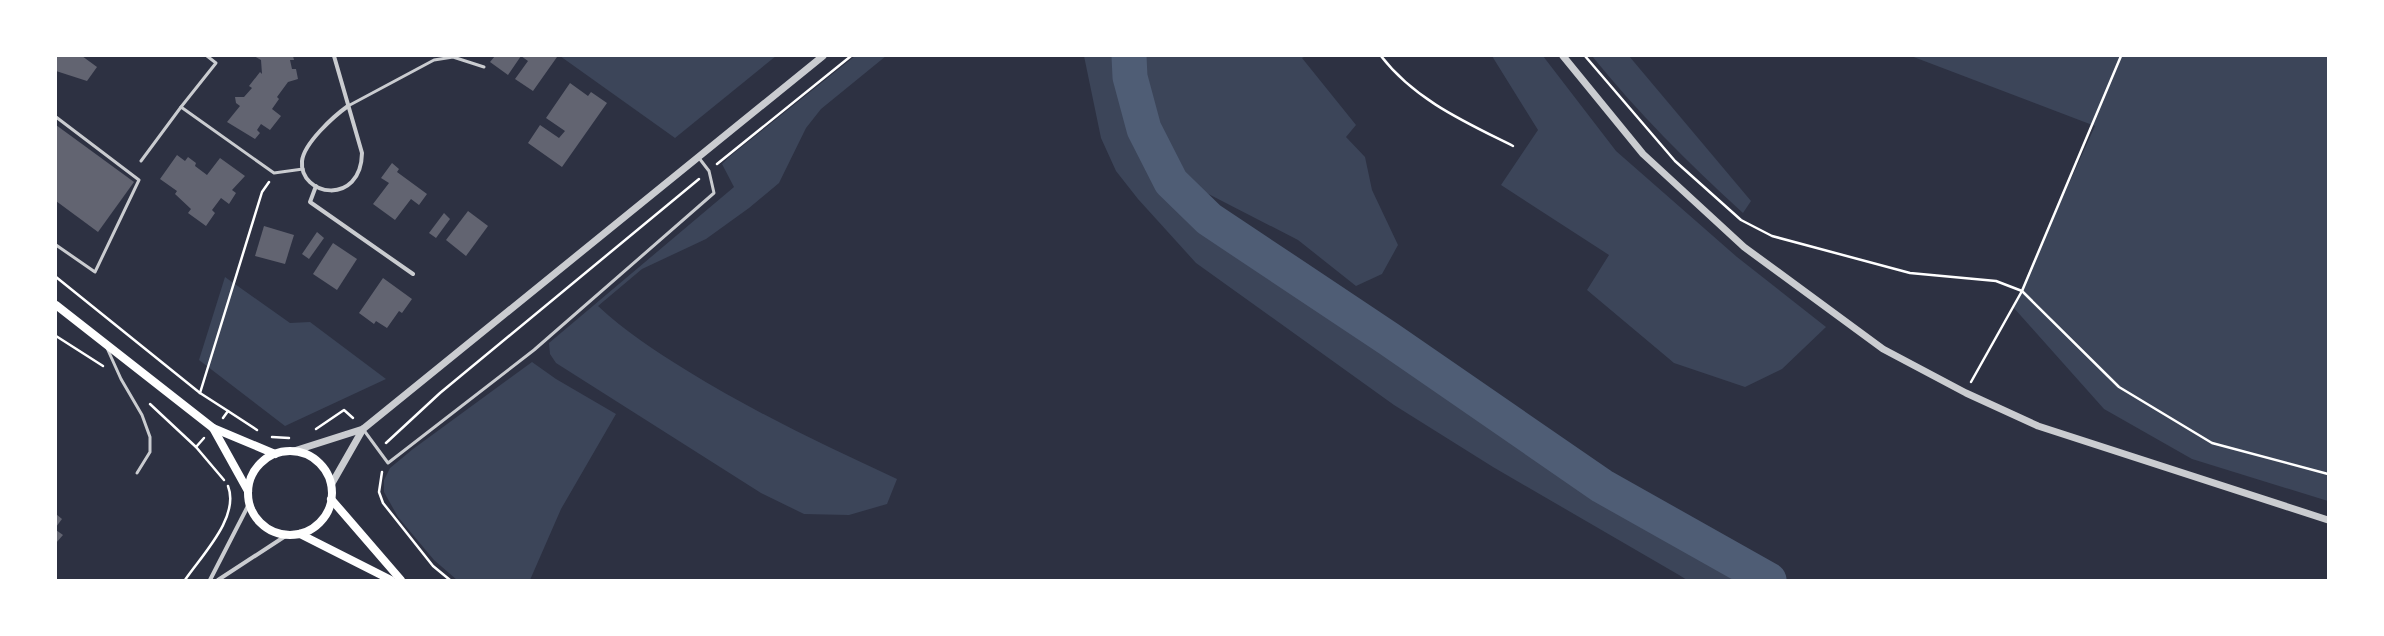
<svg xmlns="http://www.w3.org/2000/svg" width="2384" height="636" font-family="Lora,serif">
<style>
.green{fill:#3c4559}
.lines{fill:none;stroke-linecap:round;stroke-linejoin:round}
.river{stroke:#4f5d75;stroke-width:35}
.building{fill:#626471}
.path{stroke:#fff;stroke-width:2.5}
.service{stroke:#caccd0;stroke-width:3}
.minor{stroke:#caccd0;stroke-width:4}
.tertiary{stroke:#caccd0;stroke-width:7}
.secondary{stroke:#fff;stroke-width:8}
</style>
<rect width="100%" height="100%" fill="#2d3142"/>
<!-- green -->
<g class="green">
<polygon points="560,56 776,56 675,138"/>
<path d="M855 56H886L821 109 806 128 779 183 749 208 706 239 642 269 598 306C625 331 655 351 686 370 754 412 825 446 897 479L887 504 849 515 804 514 761 493 556 363 550 354 549 343 734 187 722 164 729 157Z"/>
<polygon points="1084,56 1121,56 1139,142 1160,179 1182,206 1215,235 1279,285 1671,537 1748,580 1687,580 1679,575 1493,467 1394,405 1196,263 1138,199 1116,171 1101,138"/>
<polygon points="1138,56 1306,56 1302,58 1356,125 1346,137 1365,157 1372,190 1398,245 1382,274 1356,286 1298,240 1189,184 1167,155 1142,92"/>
<polygon points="1492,56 1543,56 1616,151 1737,257 1826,327 1782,369 1745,387 1674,363 1587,290 1609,255 1501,185 1538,130"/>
<path d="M1592 56H1629L1751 201 1743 213C1689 164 1638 113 1592 56Z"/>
<polygon points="1911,56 2328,56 2328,501 2192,459 2104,409 2013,307 2095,126"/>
<polygon points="225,277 290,323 310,322 386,379 285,426 199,360"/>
<polygon points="532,362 556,379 616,414 561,509 530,580 457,580 434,560 398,517 384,492 384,480 390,468 413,449"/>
</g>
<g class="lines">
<!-- river -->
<polyline class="river" points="1129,56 1130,77 1144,129 1171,182 1209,219 1389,339 1602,486 1769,580"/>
</g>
<!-- building -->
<g class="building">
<polygon points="56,56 82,56 97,67 87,81 56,71"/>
<polygon points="254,56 293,56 294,60 290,60 292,69 296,69 298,79 288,82 277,97 279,99 272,109 281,116 270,130 261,124 257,130 260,133 255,139 227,122 240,106 236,103 235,97 244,97 252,88 249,86 260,72 262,74 261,60"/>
<polygon points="495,56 555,56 557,57 533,91 515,79 528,61 521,56 508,75 490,62"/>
<polygon points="570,83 588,96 591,92 607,103 562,167 528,143 540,125 559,138 565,131 546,118"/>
<polygon points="56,125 134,182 98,232 56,201"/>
<polygon points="177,155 185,161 188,157 196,163 195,166 207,175 220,158 245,176 232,190 236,193 229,204 221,198 212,210 215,213 206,226 188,213 191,209 175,194 177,191 160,179"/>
<polygon points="392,163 399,169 397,172 427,194 419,205 411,199 395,220 373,204 389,183 381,178"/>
<polygon points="468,211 488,226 466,256 446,240"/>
<polygon points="444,213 450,219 436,238 429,233"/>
<polygon points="264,226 294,235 285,264 255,256"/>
<polygon points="317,232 324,238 309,259 302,254"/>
<polygon points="333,243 357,259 337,290 313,274"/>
<polygon points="383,278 412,299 402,313 399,311 387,328 376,321 374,324 359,313"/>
<polygon points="56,514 62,519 56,527"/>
<polygon points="56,530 63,535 56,543"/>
</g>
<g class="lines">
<!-- path -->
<g class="path">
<path d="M1381 56C1415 100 1465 122 1513 146"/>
<polyline points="1585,56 1675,161 1741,220 1772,236 1910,273 1996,281 2022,291 2119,387 2212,443 2328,474"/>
<polyline points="717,164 851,56"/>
<polyline points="56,277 200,393 228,411"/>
<polyline points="56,336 103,366"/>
<polyline points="1971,382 2022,291 2121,56"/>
<polyline points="200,393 262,192 269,182"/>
<polyline points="150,404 196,447 204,438"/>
<polyline points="223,418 228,411 257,430"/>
<polyline points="316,429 344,410 353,418"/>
<polyline points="272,437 289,438"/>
<polyline points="386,443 440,393 699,179"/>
<polyline points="196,447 224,480"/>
<polyline points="382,472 379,492 383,503 433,566 450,580"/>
<path d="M185 580C202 555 240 517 228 486"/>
</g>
<!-- service -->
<g class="service">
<polyline points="348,106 434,60 453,57 484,67"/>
<polyline points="181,107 216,63 207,56"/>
<polyline points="56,117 139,180 95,272 56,245"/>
<polyline points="141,161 181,107 274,173 303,169"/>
<polyline points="107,348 121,379 142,415 150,437 150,452 137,473"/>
<polyline points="363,429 388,463 534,350 714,193 709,171 699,158"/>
</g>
<!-- minor -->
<g class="minor">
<path d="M334 56 362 153C361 207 299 196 302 161 304 143 334 116 348 106"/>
<polyline points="316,186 310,202 413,274"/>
<polyline points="210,580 249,504"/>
<polyline points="218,580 287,535"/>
</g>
<!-- tertiary -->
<g class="tertiary">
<polyline points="1563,56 1643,154 1744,247 1883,349 1966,393 2038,426 2328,520"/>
<polyline points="294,451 363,429 823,56"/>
<polyline points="331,485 363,429"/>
</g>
<!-- secondary -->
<g class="secondary">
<polyline points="56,305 213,428 275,454"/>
<polyline points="213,428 248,491"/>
<circle cx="290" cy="493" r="42"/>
<polyline points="331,499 401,580"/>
<polyline points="300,534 391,580"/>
</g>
</g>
<!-- border -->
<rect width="2384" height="636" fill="none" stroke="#ffffff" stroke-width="114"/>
</svg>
